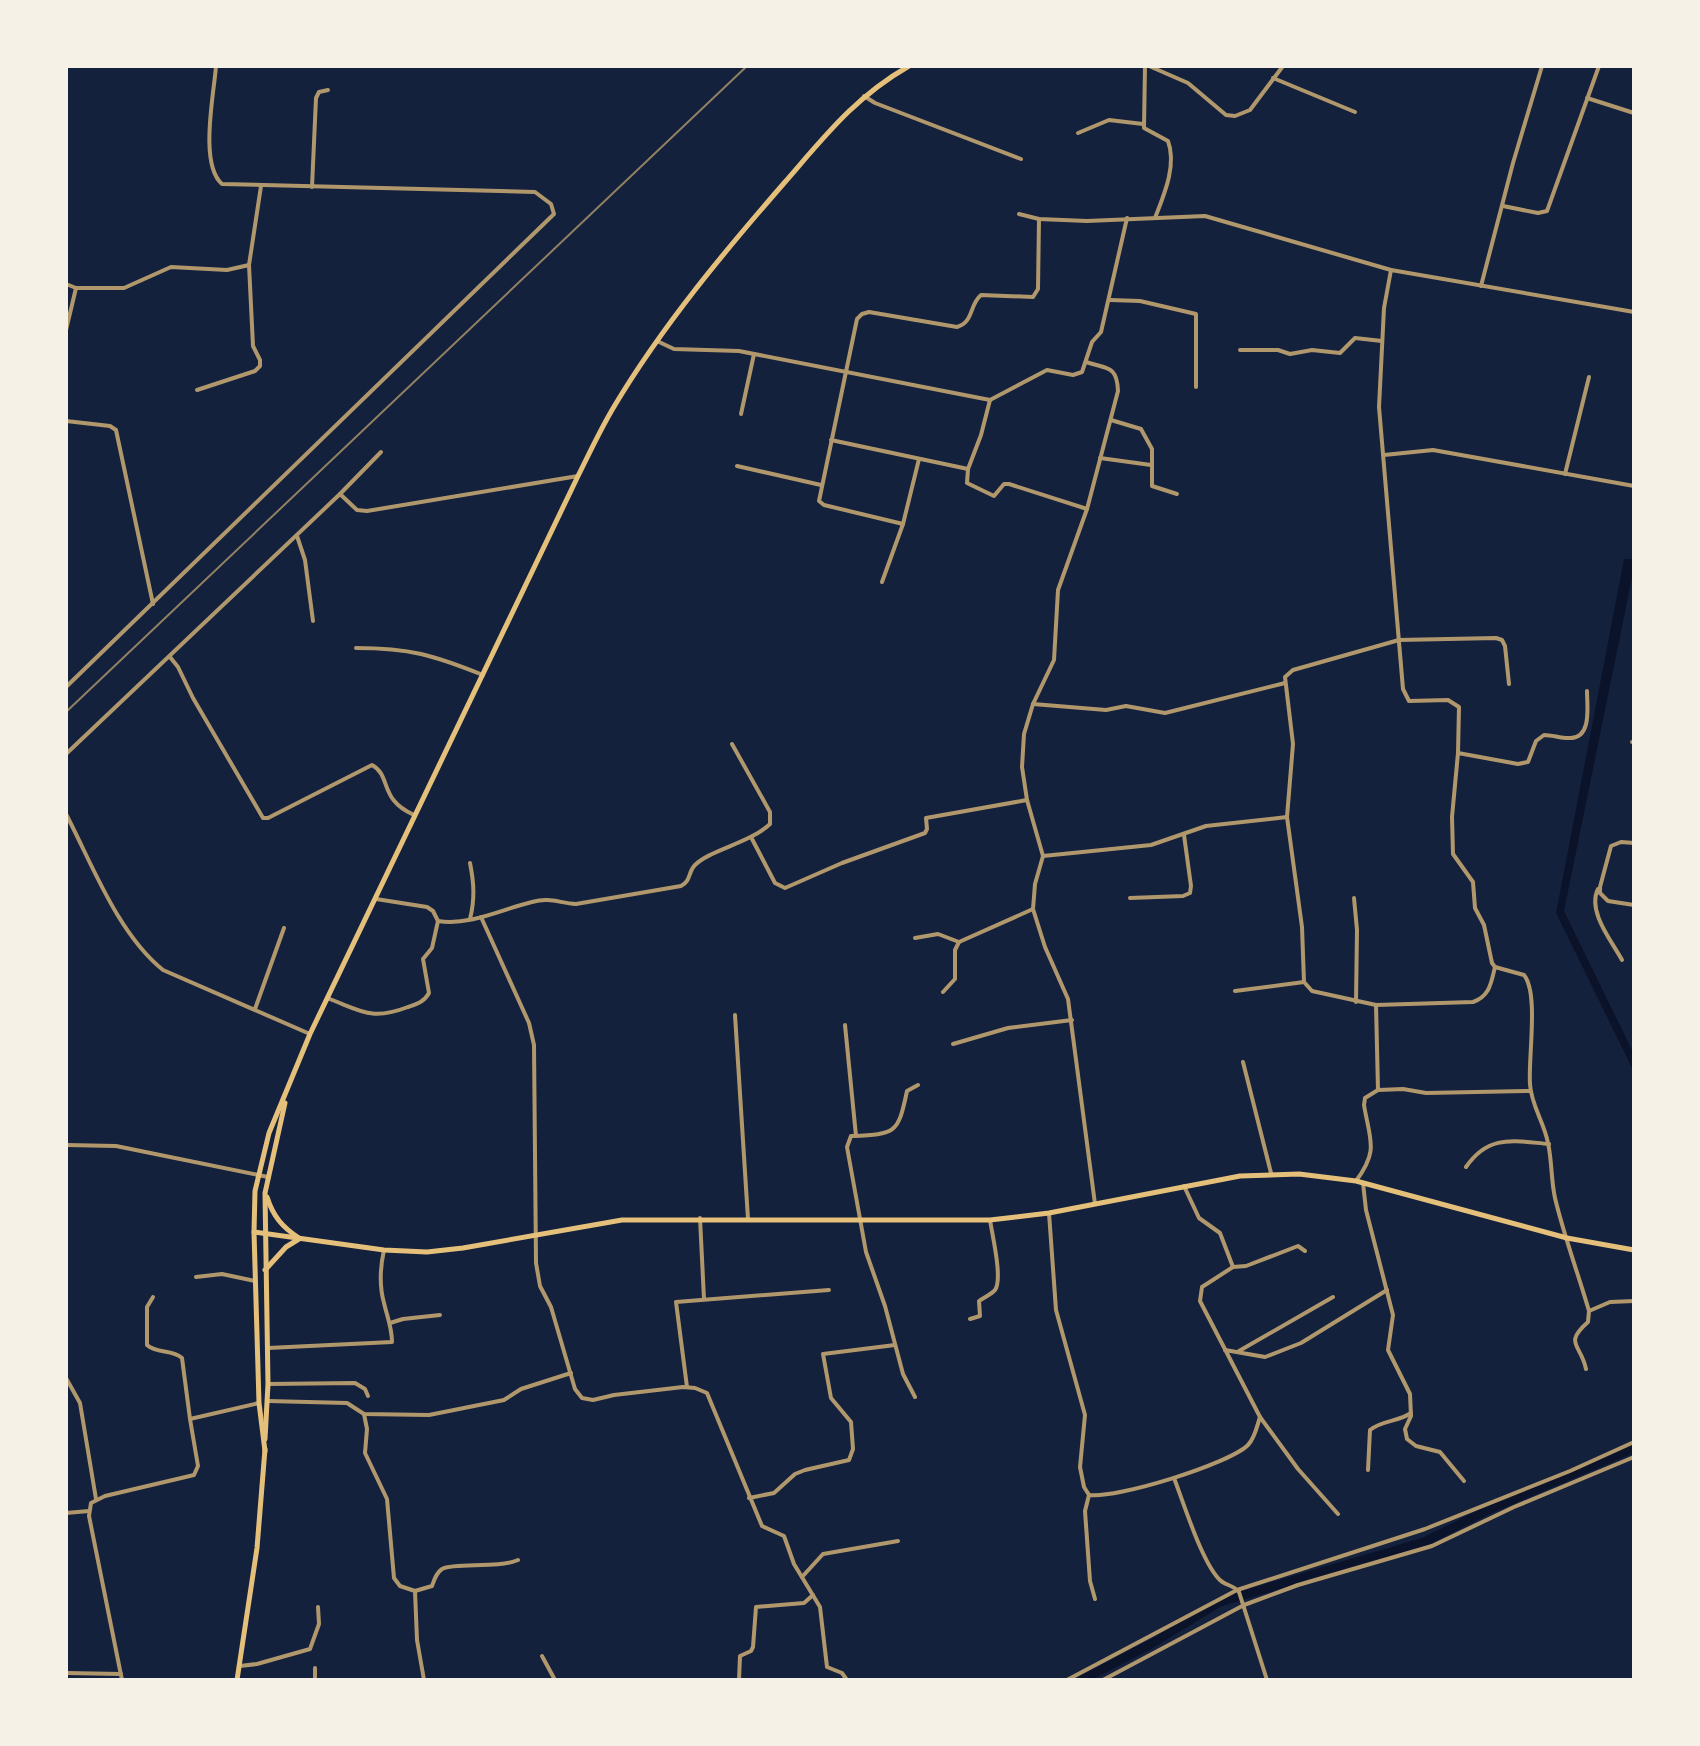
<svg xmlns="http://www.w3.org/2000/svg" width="1700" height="1746" font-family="'Open Sans',sans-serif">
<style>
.water{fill:#0b132b}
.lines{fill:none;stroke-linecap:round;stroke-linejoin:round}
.canal{stroke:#0b132b;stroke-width:9}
.minor{stroke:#b1986c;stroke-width:4}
.secondary{stroke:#e5c07b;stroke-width:5}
.rail{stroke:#918062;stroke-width:2}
</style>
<rect width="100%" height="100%" fill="#14213d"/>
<!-- water -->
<polygon class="water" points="1624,559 1634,559 1634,568 1564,911 1634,1054 1634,1072 1556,913"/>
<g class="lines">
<!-- canal -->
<polyline class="canal" points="1082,1680 1151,1644 1220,1602 1424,1542 1490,1509 1634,1448"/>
<!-- minor -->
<g class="minor">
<path d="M1145 66 1144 128 1168 141C1177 165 1164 195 1155 218"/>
<polyline points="1149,66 1188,83 1226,115 1235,116 1250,110 1283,66"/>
<polyline points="1273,78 1355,112"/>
<polyline points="864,96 875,103 1021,159"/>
<polyline points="1587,98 1634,113"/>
<polyline points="1078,133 1109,120 1143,124"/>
<polyline points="312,187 316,98 319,92 328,90"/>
<polyline points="1503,206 1538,213 1547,211 1599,66"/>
<polyline points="1019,214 1039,219 1087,221 1205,216 1391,270 1634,312"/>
<path d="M1391 270 1384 308 1379 407 1403 689 1409 701 1448 700 1459 707 1458 753 1452 817 1453 854 1473 882 1475 908 1484 925 1492 963 1495 967 1524 975C1539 993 1528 1058 1530 1084 1531 1105 1544 1122 1548 1143 1552 1161 1551 1180 1555 1198 1564 1236 1578 1273 1589 1311L1588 1322C1563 1344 1581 1344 1586 1369"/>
<polyline points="66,284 76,288"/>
<polyline points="1481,286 1513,163 1542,66"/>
<polyline points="1110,300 1140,301 1196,314 1196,387"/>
<polyline points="66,330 76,288 124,288 171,267 227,270 249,265"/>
<polyline points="657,341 674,349 739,351 990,400 1047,370 1073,375 1082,372 1092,342 1101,332 1127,218"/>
<polyline points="1240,350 1278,350 1290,354 1312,350 1340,353 1355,338 1382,341"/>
<path d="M1086 362C1107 369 1117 365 1118 391L1087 509 1058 590 1054 660 1033 704 1024 734 1022 767 1027 800 1043 856 1035 884 1033 909 1045 947 1068 999 1095 1204"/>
<polyline points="197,390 255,371 260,366 260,360 253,346 249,265 261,186"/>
<polyline points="990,400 981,435 968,469 967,483 994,496 1004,484 1009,484 1087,509"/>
<polyline points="741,414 754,354"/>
<polyline points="1111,420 1141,429 1152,449 1152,486 1177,494"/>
<polyline points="66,421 110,426 116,430 153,604"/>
<polyline points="831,440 968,469"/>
<polyline points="1384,455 1433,450 1634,486"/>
<polyline points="1100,458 1151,465"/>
<polyline points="737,466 821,485"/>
<polyline points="1565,474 1589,377"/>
<polyline points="340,494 381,452"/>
<path d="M903 524 824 505 819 501 857 319 862 314 869 312 957 327C974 322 969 305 981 295L1033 297 1038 289 1039 219"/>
<polyline points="297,536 305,560 313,621"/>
<polyline points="882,582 903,524 919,459"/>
<path d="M356 648C410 648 433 655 483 675"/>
<path d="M170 657 178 667 193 698 263 818H268L372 765C392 776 378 799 414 815"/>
<path d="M66 687 554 214 551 204 535 192 222 184C199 164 214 94 216 66"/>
<polyline points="1033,704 1106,710 1126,706 1165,713 1285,683"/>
<polyline points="1632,742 1634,742"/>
<path d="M1458 753 1518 764 1528 762 1536 741 1544 735C1553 735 1562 739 1571 738 1592 737 1587 706 1587 691"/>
<polyline points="66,754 340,494 357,510 367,511 578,476"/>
<path d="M66 814C92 864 118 934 163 970L310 1034"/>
<polyline points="751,837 775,883 785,888 842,863 925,833 927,829 926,818 1027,800"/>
<polyline points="1634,843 1621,842 1611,846 1600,887 1600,893 1608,901 1634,905"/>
<polyline points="1043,856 1151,845 1206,826 1287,817"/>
<path d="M470 863C474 883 475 899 470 919"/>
<path d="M1598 889C1587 911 1611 940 1622 960"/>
<polyline points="1130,898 1183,896 1190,893 1191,886 1184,835"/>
<polyline points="1354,898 1357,930 1356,1002"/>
<path d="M376 899 427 907 433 911 438 921C470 926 502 909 532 902 550 897 559 903 576 904L681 886C691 881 688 872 695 865 710 850 750 843 770 824V812L732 744"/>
<polyline points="481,917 529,1023 534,1045 536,1263 540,1286 551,1307 575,1389 582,1398 593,1400 614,1395 683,1387 695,1388 707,1393 762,1526 784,1536 794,1564 820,1607 827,1667 842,1673 847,1680"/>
<polyline points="915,938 938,934 959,942"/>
<path d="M1495 967C1491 983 1490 996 1473 1002L1376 1005 1312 991 1304 982 1302 927 1287 817 1293 744 1285 677 1293 670 1399 640 1496 638 1502 640 1505 646 1509 684"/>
<polyline points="1235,991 1304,982"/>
<polyline points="943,992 955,979 955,950 959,942 1033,909"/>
<path d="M327 998C362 1011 371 1021 408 1007 417 1004 424 1002 429 993L423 959 432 948 438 921"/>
<polyline points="1376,1005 1378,1090"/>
<polyline points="255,1009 284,928"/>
<polyline points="735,1015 748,1219"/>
<polyline points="845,1025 856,1136"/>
<polyline points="953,1044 1008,1028 1072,1020"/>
<polyline points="1243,1062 1271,1173"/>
<polyline points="66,1145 116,1146 268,1177"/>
<path d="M1466 1167C1489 1134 1513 1141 1549 1144"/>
<path d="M1356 1181C1379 1150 1370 1141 1364 1105L1365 1098 1378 1090 1403 1089 1426 1093 1530 1091"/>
<polyline points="1363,1183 1366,1210 1393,1315 1388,1350 1410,1394 1411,1416 1405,1429 1407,1439 1416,1446 1440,1452 1464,1481"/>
<polyline points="1184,1186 1199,1218 1220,1233 1233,1267 1202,1287 1200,1301 1260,1417 1298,1469 1338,1514"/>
<path d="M1049 1213 1056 1310 1085 1415 1080 1467 1084 1487 1089 1495C1116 1499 1229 1464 1248 1445 1255 1438 1257 1426 1260 1417"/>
<polyline points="700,1218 704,1299"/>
<polyline points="1233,1267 1246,1266 1298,1246 1305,1251"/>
<polyline points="196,1277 222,1274 255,1281"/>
<path d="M153 1297 147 1307V1345C157 1354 172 1349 182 1358L190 1419"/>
<polyline points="1589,1311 1610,1302 1634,1301"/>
<path d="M970 1319 980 1316 979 1301C983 1298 992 1294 995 1290 1003 1279 992 1234 990 1220"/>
<polyline points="390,1323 403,1319 440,1315"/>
<path d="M268 1348 392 1342C392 1328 387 1316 384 1303 379 1285 380 1268 384 1250"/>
<polyline points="1225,1350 1265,1357 1301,1343 1387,1290"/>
<polyline points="1239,1351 1333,1297"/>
<polyline points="66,1378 80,1403 96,1499"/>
<polyline points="268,1384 355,1383 365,1389 368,1396"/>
<polyline points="687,1387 676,1302 829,1290"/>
<path d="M915 1397 903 1374 885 1306 866 1252 847 1147 851 1136C896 1134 898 1134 907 1091L918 1085"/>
<polyline points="268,1401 347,1403 364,1414 429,1415 504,1400 521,1389 571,1373"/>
<polyline points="364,1414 367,1429 365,1453 387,1499 394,1578 400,1586 415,1591 417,1640 424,1680"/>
<path d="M1368 1470 1370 1430C1382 1420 1398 1422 1411 1413"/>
<path d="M1174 1478C1184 1504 1201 1559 1218 1578 1224 1586 1233 1584 1239 1592L1267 1680"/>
<polyline points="1089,1495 1085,1511 1090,1581 1095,1599"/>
<polyline points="749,1498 774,1493 795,1474 805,1470 849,1460 853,1449 851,1422 831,1398 823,1354 895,1345"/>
<polyline points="66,1513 89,1511"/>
<polyline points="802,1577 823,1554 898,1541"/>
<path d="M415 1591 432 1586C434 1580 436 1573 442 1569 456 1562 497 1569 518 1560"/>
<polyline points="542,1656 555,1680"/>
<polyline points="240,1666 257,1664 310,1649 319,1624 318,1607"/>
<polyline points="315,1668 315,1680"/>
<polyline points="66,1673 121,1674"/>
<polyline points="122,1680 89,1516 91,1503 105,1496 194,1475 198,1466 190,1419 259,1403"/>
<polyline points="739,1680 740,1656 751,1651 753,1647 756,1607 804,1603 813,1595"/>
<polyline points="1067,1680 1237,1590 1425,1529 1570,1471 1634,1442"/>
<polyline points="1103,1680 1244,1605 1298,1585 1432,1546 1514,1507 1634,1457"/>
</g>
<!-- secondary -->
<g class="secondary">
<path d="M267 1197C273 1216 282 1227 299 1238"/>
<polyline points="254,1232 384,1250 427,1252 463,1248 622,1220 990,1220 1049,1213 1240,1176 1299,1174 1356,1181 1567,1238 1634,1250"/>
<polyline points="265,1270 286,1247 299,1239"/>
<polyline points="265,1439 268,1384 265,1193 285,1103"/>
<path d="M265 1451 259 1403 254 1232 255 1191 269 1133 310 1034 578 476C590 452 601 428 615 405 663 325 724 252 785 182 825 136 855 97 909 66"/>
<polyline points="237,1680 257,1548 265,1449"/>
</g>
<!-- rail -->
<polyline class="rail" points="66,712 747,66"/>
</g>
<!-- border -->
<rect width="1700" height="1746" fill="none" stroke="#f6f1e7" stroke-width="136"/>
</svg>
